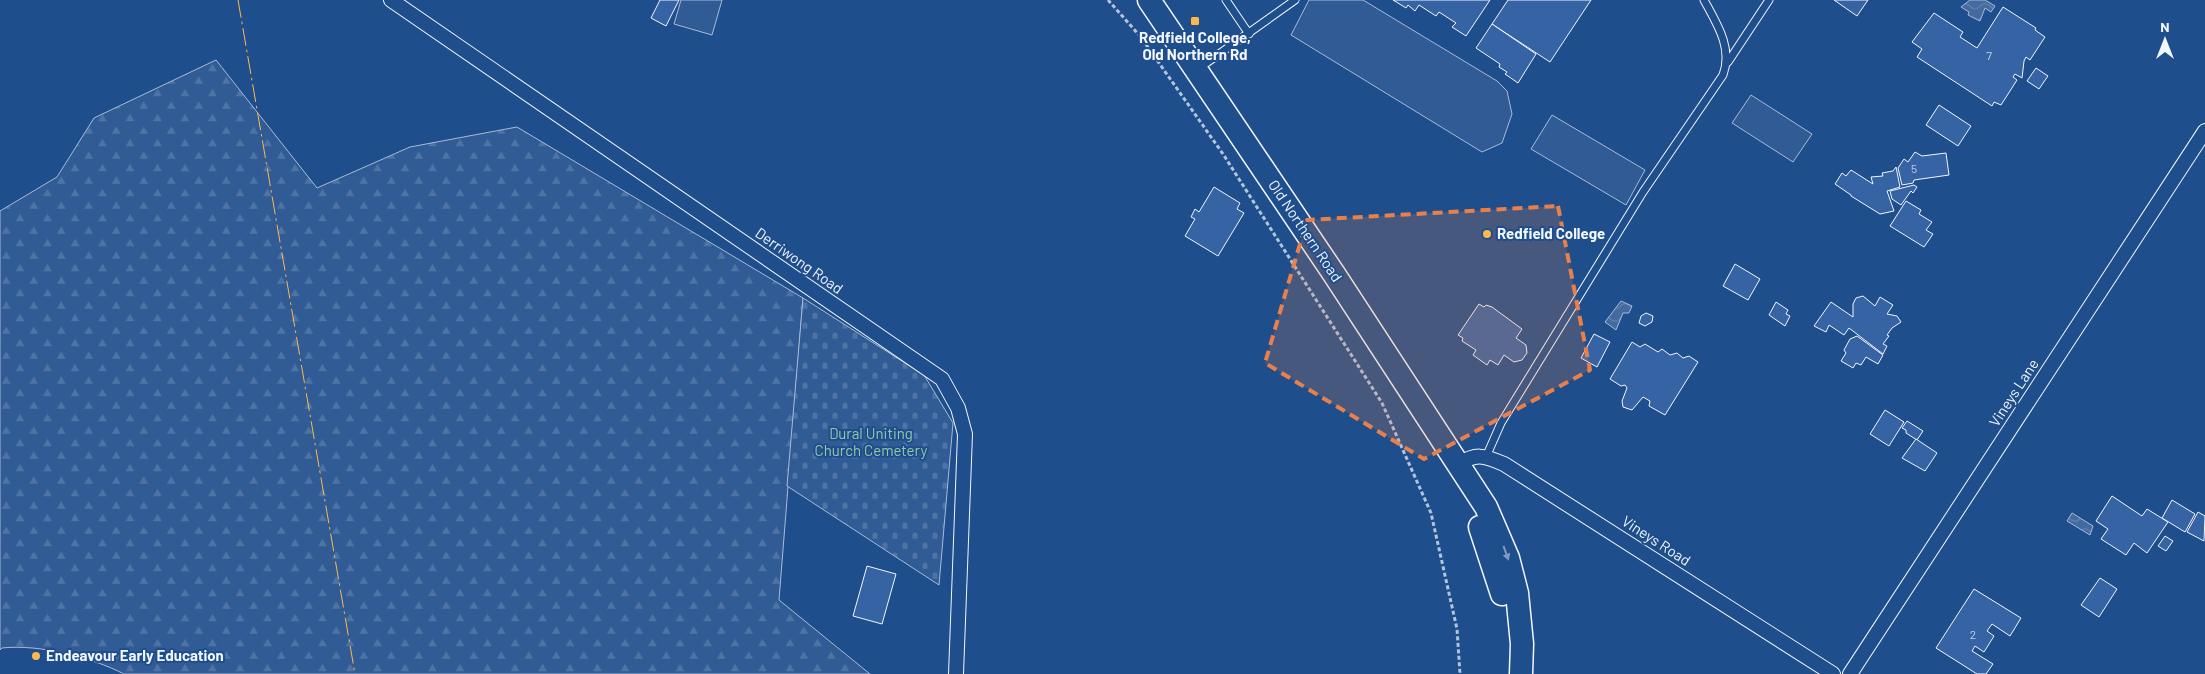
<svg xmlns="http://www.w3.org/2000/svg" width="2205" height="674" font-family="Barlow,sans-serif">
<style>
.forest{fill:url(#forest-firs);stroke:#a8bbd7}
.cemetery{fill:url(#cemetery-stones);stroke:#a8bbd7}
.built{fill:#305b95;stroke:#a8bbd7}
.water{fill:url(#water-waves);stroke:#a8bbd7}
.building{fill:#3563a3;stroke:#f2f6ff}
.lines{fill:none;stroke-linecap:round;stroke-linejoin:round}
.lane-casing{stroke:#f2f6ff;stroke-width:9}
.street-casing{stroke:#f2f6ff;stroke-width:16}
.primary-casing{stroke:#f2f6ff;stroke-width:25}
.path{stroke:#b3c4dc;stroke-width:3;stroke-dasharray:4 2.5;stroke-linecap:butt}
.lane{stroke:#1f4e8c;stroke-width:7}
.street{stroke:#1f4e8c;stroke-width:14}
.primary{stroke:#1f4e8c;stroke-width:22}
.power{stroke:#ffb74d;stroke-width:1;stroke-dasharray:18 4 2.5 4;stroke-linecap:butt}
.oneway{fill:#7e9ac0}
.marked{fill:#ea8049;fill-opacity:0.2;stroke:#ea8049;stroke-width:4;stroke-dasharray:10 6;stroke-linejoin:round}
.poi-dot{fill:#ffb74d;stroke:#1f4e8c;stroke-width:2}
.labels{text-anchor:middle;stroke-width:4;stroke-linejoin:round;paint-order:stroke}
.number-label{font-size:12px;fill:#c3d1e8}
.poi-label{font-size:15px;font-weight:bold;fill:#f2f6ff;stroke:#1f4e8c;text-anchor:start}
.street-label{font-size:15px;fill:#f2f6ff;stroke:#1f4e8c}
.park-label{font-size:15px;fill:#97c8a6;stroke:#1f4e8c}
</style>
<defs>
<pattern id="forest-firs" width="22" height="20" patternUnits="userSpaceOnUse" patternTransform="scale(1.25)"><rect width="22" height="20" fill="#305b95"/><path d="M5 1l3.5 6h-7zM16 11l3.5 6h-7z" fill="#4e73a5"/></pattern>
<pattern id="cemetery-stones" width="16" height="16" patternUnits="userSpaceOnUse" patternTransform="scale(1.25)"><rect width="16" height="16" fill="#305b95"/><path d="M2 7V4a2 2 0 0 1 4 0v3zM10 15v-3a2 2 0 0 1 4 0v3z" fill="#4e73a5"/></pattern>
<pattern id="water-waves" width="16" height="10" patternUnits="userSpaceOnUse" patternTransform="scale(1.25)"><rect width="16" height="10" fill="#446ba0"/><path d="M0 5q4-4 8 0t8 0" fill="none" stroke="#5f81ae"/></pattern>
</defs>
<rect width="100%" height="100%" fill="#1f4e8c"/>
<!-- forest -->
<path class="forest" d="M216 60 317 188 410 147 517 127 803 298 779 600 870 674H124C91 657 39 644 2 648L0 650V211L57 177 94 118Z"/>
<!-- cemetery -->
<polygon class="cemetery" points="803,298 924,375 953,423 939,585 787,486"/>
<!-- built -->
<g class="built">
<polygon points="681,0 722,0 712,35 674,24"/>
<polygon points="1309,0 1363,0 1497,81 1507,91 1512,114 1502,143 1482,152 1291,35"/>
<polygon points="1751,95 1812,134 1793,162 1732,123"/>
<polygon points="1552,115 1645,170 1626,205 1531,149"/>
</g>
<!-- water -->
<g class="water">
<polygon points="1970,0 1985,0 1995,6 1991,12 1985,8 1980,21 1968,15 1969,12 1961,7"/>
<polygon points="1621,301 1632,306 1629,313 1623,313 1616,330 1605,322"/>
<polygon points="2072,513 2093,526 2090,535 2067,521"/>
</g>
<!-- building -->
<g class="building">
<polygon points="660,0 679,0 666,26 651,18"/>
<polygon points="1393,0 1490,0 1466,36 1452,27 1456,23 1439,12 1436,16 1419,5 1415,11 1408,5 1406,8"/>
<polygon points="1508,0 1591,0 1550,62 1492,24"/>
<polygon points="1834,0 1868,0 1857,16"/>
<polygon points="2003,7 2036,28 2035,30 2045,37 2030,60 2026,57 2024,61 2022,78 2015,74 2013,77 2017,80 2001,105 1994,102 1992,106 1917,57 1922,49 1912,42 1934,13 1963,32 1960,37 1977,48"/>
<polygon points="1492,24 1536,54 1518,83 1505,74 1507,72 1499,67 1500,64 1476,48"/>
<polygon points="2036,68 2048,76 2039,89 2027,81"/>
<polygon points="1939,105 1971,126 1958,146 1926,125"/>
<polygon points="1915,152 1922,156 1946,153 1949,175 1914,180 1913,183 1902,185 1898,168 1904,159 1908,162"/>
<polygon points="1896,167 1900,187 1887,191 1894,211 1880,214 1851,196 1851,195 1835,184 1842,173 1846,176 1851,170 1873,184 1871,177 1883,176 1882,173 1893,171"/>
<polygon points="1914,185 1917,187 1913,193 1911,191 1901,205 1892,199 1890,191"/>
<polygon points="1214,187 1240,203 1237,209 1244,213 1218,256 1185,236 1195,219 1191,217 1195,209 1199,212"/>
<polygon points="1906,201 1921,210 1919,214 1932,222 1926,230 1933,234 1924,247 1890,226"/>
<polygon points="1735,264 1760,279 1748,300 1723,286"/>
<polygon points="1863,296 1875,306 1880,297 1893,305 1887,314 1897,316 1901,322 1892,328 1887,335 1889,336 1883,344 1887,346 1883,354 1849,328 1844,335 1829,325 1826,332 1814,326 1831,302 1853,317 1853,304 1856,298"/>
<polygon points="1776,302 1788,310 1786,314 1790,316 1785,326 1769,315"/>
<polygon points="1479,304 1484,307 1486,305 1492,307 1522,329 1516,338 1526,345 1527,353 1522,360 1514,362 1504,355 1498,365 1490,360 1487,365 1473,355 1476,350 1462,341 1463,338 1458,335"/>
<polygon points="1646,313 1653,316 1652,322 1645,326 1639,323 1641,316"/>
<polygon points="1594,334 1610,342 1597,367 1581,358"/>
<polygon points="1857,336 1883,355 1878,364 1866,357 1861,365 1856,363 1853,368 1841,361 1846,353 1844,350 1850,339"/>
<polygon points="1632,342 1640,347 1645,344 1658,352 1662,349 1670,355 1677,353 1683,358 1689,356 1698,362 1665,415 1649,406 1650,401 1643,397 1632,410 1623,407 1622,401 1627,388 1625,385 1621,386 1610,379"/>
<polygon points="1885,410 1904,422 1889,446 1870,434"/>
<polygon points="1907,421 1923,431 1917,440 1906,433 1906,430 1902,428"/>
<polygon points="1916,439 1937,453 1925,471 1902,458"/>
<polygon points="2112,496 2142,516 2147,509 2168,522 2147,553 2134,543 2126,555 2101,539 2108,529 2096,521"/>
<polygon points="2172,500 2195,514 2185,532 2162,518"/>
<polygon points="2198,512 2205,516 2204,541 2187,532"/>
<polygon points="2165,536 2173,541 2166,551 2158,546"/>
<polygon points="867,566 896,574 882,624 853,616"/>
<polygon points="2100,578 2117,589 2099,617 2081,605"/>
<polygon points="1974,589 2021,618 2010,636 1992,624 1987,631 1994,636 1984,652 1975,646 1972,651 1993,664 1986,674 1977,674 1936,648"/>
</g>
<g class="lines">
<!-- lane casing -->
<g class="lane-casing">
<g id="lane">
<polyline points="1226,0 1249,34"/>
<polyline points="1728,62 1769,0"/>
<polyline points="1198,69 1295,0"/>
<path d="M1486 457 1501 423 1643 192 1723 75C1733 48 1717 24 1704 0"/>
</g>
</g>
<!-- street casing -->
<g class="street-casing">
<g id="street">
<polyline points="391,0 942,379 958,408 965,434 956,674"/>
<path d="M1457 465C1476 453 1483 455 1504 464L1833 674"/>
<polyline points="1850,674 2205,131"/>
</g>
</g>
<!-- primary casing -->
<g class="primary-casing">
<g id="primary">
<polyline points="1149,0 1334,274 1486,507 1508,558 1517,593 1522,644 1521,674"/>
<polyline points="1480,527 1502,594"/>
</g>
</g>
<!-- path -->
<polyline class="path" points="1108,0 1140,36 1223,154 1382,403 1431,513 1457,629 1460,674"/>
<!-- lane -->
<use href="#lane" class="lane"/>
<!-- street -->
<use href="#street" class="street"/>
<!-- primary -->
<use href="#primary" class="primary"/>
<!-- power -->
<polyline class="power" points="238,0 355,674"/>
</g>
<!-- one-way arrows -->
<defs><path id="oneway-solid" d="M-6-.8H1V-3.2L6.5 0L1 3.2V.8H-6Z" transform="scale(1.25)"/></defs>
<use class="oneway" href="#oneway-solid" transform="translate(1506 553) rotate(70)"/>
<!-- marked area -->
<path class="marked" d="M1558 206 1590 370 1424 459 1265 363 1307 220Z"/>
<!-- markers -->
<g class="poi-dot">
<rect x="1190" y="16" width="10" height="10" rx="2.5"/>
<circle cx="1487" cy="234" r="5"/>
<circle cx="36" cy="656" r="5"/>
</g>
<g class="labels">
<!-- number labels -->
<g class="number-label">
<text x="1989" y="60">7</text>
<text x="1914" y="173">5</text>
<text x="1973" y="639">2</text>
</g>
<!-- poi labels -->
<g class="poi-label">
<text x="1195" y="43" text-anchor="middle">Redfield College,<tspan x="1195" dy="17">Old Northern Rd</tspan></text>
<text x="1497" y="239">Redfield College</text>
<text x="46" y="661">Endeavour Early Education</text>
</g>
<!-- street labels -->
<g class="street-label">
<text transform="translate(1305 231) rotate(56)" y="5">Old Northern Road</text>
<text transform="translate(799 261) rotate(35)" y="5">Derriwong Road</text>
<text transform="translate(2014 393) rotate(-57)" y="5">Vineys Lane</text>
<text transform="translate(1656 541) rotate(33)" y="5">Vineys Road</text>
</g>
<!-- park labels -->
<g class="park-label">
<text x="871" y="439">Dural Uniting<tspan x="871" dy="17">Church Cemetery</tspan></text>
</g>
</g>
<!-- north arrow -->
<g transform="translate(2165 40)" stroke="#1f4e8c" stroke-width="4" paint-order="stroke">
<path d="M0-4L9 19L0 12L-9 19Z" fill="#f2f6ff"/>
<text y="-8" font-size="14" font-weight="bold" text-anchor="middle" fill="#f2f6ff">N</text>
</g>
</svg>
